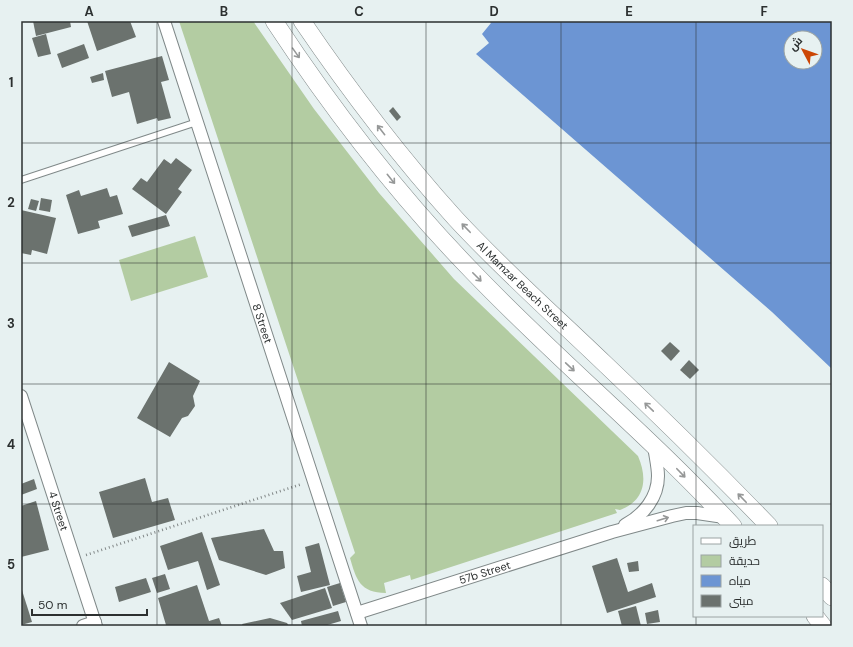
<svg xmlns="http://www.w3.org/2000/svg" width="853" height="647" font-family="'DM Sans',Cairo,sans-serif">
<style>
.green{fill:#b3cca2}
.water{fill:#6c95d3;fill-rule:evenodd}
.building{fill:#6b726e}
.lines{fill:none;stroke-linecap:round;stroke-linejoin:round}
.lane-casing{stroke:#808989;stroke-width:8}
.street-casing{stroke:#808989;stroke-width:14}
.secondary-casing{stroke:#808989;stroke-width:18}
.path{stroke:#818787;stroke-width:2.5;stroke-dasharray:1 3;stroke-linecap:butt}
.lane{stroke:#fff;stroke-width:6}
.street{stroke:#fff;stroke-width:12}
.secondary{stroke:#fff;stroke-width:17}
.oneway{stroke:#969898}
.grid{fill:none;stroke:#2c3030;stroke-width:1;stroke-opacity:0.55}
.labels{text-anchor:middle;stroke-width:4;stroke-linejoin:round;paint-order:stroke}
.street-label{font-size:11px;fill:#2c3030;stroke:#e7f1f1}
.neatline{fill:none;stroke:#2c3030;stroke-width:1.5}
.grid-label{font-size:13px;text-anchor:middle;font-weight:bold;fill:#2c3030}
</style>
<rect width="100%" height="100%" fill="#e7f1f1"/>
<!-- green -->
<g class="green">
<path d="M179 21H253L314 109 379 193 454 279 638 456C648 479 645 501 620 510L615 509 617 513 411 580 410 575 384 583 386 593C360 593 356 579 350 558L355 553Z"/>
<polygon points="195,236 208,277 131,301 119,260"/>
</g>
<!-- water -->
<path class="water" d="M489 21H832V369L772 312 476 54 489 43 482 34 491 23ZM791 38H815V62H791Z"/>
<!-- building -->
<g class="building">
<polygon points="33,21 70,21 71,27 36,36"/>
<polygon points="87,21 130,21 136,37 97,51"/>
<polygon points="46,34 51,54 38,57 32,38"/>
<polygon points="84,44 89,58 62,68 57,54"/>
<polygon points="162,56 169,80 161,82 171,118 158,121 157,118 137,124 129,92 112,97 105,71"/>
<polygon points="103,73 104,80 92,83 90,77"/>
<polygon points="393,107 401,117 397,121 389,111"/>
<polygon points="176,158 192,170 178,189 182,192 166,214 132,189 141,178 147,182 164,159 171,164"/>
<polygon points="107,188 110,197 117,195 123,214 98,221 100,228 78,234 66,195 79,190 81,196"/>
<polygon points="41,198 52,200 50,212 39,210"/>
<polygon points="31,199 39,201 36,211 28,209"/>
<polygon points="21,210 56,218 47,254 32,250 31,255 21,253"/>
<polygon points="166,215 170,226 132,237 128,226"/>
<polygon points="670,342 680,351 671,361 661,351"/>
<polygon points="689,360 699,370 690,379 680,370"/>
<polygon points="169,362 200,381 193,396 195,406 188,416 182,418 170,437 137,418"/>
<polygon points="145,478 152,502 168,498 175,520 113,538 99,492"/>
<polygon points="34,479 37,489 21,495 21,484"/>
<polygon points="36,501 49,550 21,557 21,506"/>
<polygon points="264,529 274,551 283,551 285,568 266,575 219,560 211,538"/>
<polygon points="202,532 220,585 207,590 198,561 168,570 160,546"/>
<polygon points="319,543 330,585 301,592 297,576 311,572 305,547"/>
<polygon points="617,558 628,592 652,583 656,597 607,613 592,566"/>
<polygon points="638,561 639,571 629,572 627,563"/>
<polygon points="165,574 170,589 157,593 152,578"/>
<polygon points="146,578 151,592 119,602 115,587"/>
<polygon points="340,583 346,602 333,606 327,587"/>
<polygon points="197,585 209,621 219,618 222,626 163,626 166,625 158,598"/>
<polygon points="21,587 32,622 21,625"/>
<polygon points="325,588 332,608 292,620 280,603"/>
<polygon points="636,606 641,626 622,626 618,611"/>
<polygon points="658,610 660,622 647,624 645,613"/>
<polygon points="338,611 341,621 324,626 302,626 301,621"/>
<polygon points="270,618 287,623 289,626 243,626 242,624"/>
</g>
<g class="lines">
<!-- lane casing -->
<g class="lane-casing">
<polyline id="lane" points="21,180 197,122"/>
</g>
<!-- street casing -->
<g class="street-casing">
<g id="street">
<path id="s1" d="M164 21 361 626"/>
<path id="s2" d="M21 396 96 626"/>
<path d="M625 525C644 515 658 497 658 476 658 466 655 455 654 445"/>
<path id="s3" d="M357 613 612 532 672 516 686 513H697L724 517"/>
<polyline points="83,626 95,622"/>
</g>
</g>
<!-- secondary casing -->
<g class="secondary-casing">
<g id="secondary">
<path d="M274 21C332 109 399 196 472 271 556 359 650 436 733 526"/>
<path id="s4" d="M302 21C349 90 399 156 455 218 502 269 554 315 604 363 660 416 715 470 769 526"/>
<polyline points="822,586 832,597"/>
<polyline points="815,616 823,626"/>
</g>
</g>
<!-- path -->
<polyline class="path" points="86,555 302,484"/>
<!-- lane -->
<use href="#lane" class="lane"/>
<!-- street -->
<use href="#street" class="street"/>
<!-- secondary -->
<use href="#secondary" class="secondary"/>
</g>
<!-- one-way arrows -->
<defs><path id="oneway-shaft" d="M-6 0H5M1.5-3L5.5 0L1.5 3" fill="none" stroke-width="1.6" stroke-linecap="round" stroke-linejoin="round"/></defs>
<g class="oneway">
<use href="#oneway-shaft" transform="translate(296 53) rotate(55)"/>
<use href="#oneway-shaft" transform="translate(381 130) rotate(-128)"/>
<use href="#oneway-shaft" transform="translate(391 179) rotate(51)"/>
<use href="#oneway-shaft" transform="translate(466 228) rotate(-134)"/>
<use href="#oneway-shaft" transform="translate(477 277) rotate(45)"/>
<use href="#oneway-shaft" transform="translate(570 367) rotate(43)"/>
<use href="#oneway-shaft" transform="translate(649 407) rotate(-136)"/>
<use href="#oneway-shaft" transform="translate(681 473) rotate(46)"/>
<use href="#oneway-shaft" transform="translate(742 498) rotate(-134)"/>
<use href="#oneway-shaft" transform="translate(663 519) rotate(-17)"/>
</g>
<!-- grid -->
<path class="grid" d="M157 21V626M292 21V626M426 21V626M561 21V626M696 21V526M21 143H832M21 263H832M21 384H832M21 504H832M696 616V626"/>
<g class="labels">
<!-- street labels -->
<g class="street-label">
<text dy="4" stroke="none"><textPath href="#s4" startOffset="345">Al Mamzar Beach Street</textPath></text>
<text dy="4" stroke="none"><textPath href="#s1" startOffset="318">8 Street</textPath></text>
<text dy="4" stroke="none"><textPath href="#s2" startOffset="121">4 Street</textPath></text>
<text dy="4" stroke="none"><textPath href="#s3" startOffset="134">57b Street</textPath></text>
</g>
</g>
<!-- border -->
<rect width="853" height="647" fill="none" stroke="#e7f1f1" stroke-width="44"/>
<!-- legend -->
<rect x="693" y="525" width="130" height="92" fill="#e7f1f1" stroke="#9ca4a4"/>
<rect x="701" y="538" width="20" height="6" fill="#ffffff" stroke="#9ca4a4"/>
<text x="729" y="545" font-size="12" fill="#2c3030">طريق</text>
<rect x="701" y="555" width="20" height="12" fill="#b3cca2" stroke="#9ca4a4"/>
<text x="729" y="565" font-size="12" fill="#2c3030">حديقة</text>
<rect x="701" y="575" width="20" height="12" fill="#6c95d3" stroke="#9ca4a4"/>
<text x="729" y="585" font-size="12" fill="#2c3030">مياه</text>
<rect x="701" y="595" width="20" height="12" fill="#6b726e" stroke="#9ca4a4"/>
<text x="729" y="605" font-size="12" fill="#2c3030">مبنى</text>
<!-- north arrow -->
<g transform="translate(803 50) rotate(311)"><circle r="19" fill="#e7f1f1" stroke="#9ca4a4"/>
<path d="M0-3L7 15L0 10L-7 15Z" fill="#cc4605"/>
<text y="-6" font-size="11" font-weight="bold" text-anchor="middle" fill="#2c3030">ش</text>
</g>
<!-- scale -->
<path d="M32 609v6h115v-6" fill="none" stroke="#2c3030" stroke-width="2"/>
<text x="38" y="609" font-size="12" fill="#2c3030" stroke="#e7f1f1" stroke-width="3" paint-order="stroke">50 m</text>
<rect x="22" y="22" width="809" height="603" class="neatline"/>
<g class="grid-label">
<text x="89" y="16">A</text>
<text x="224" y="16">B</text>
<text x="359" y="16">C</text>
<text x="494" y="16">D</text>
<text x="629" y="16">E</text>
<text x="764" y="16">F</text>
<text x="11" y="87">1</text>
<text x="11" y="207">2</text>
<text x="11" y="328">3</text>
<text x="11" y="449">4</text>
<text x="11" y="569">5</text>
</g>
</svg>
